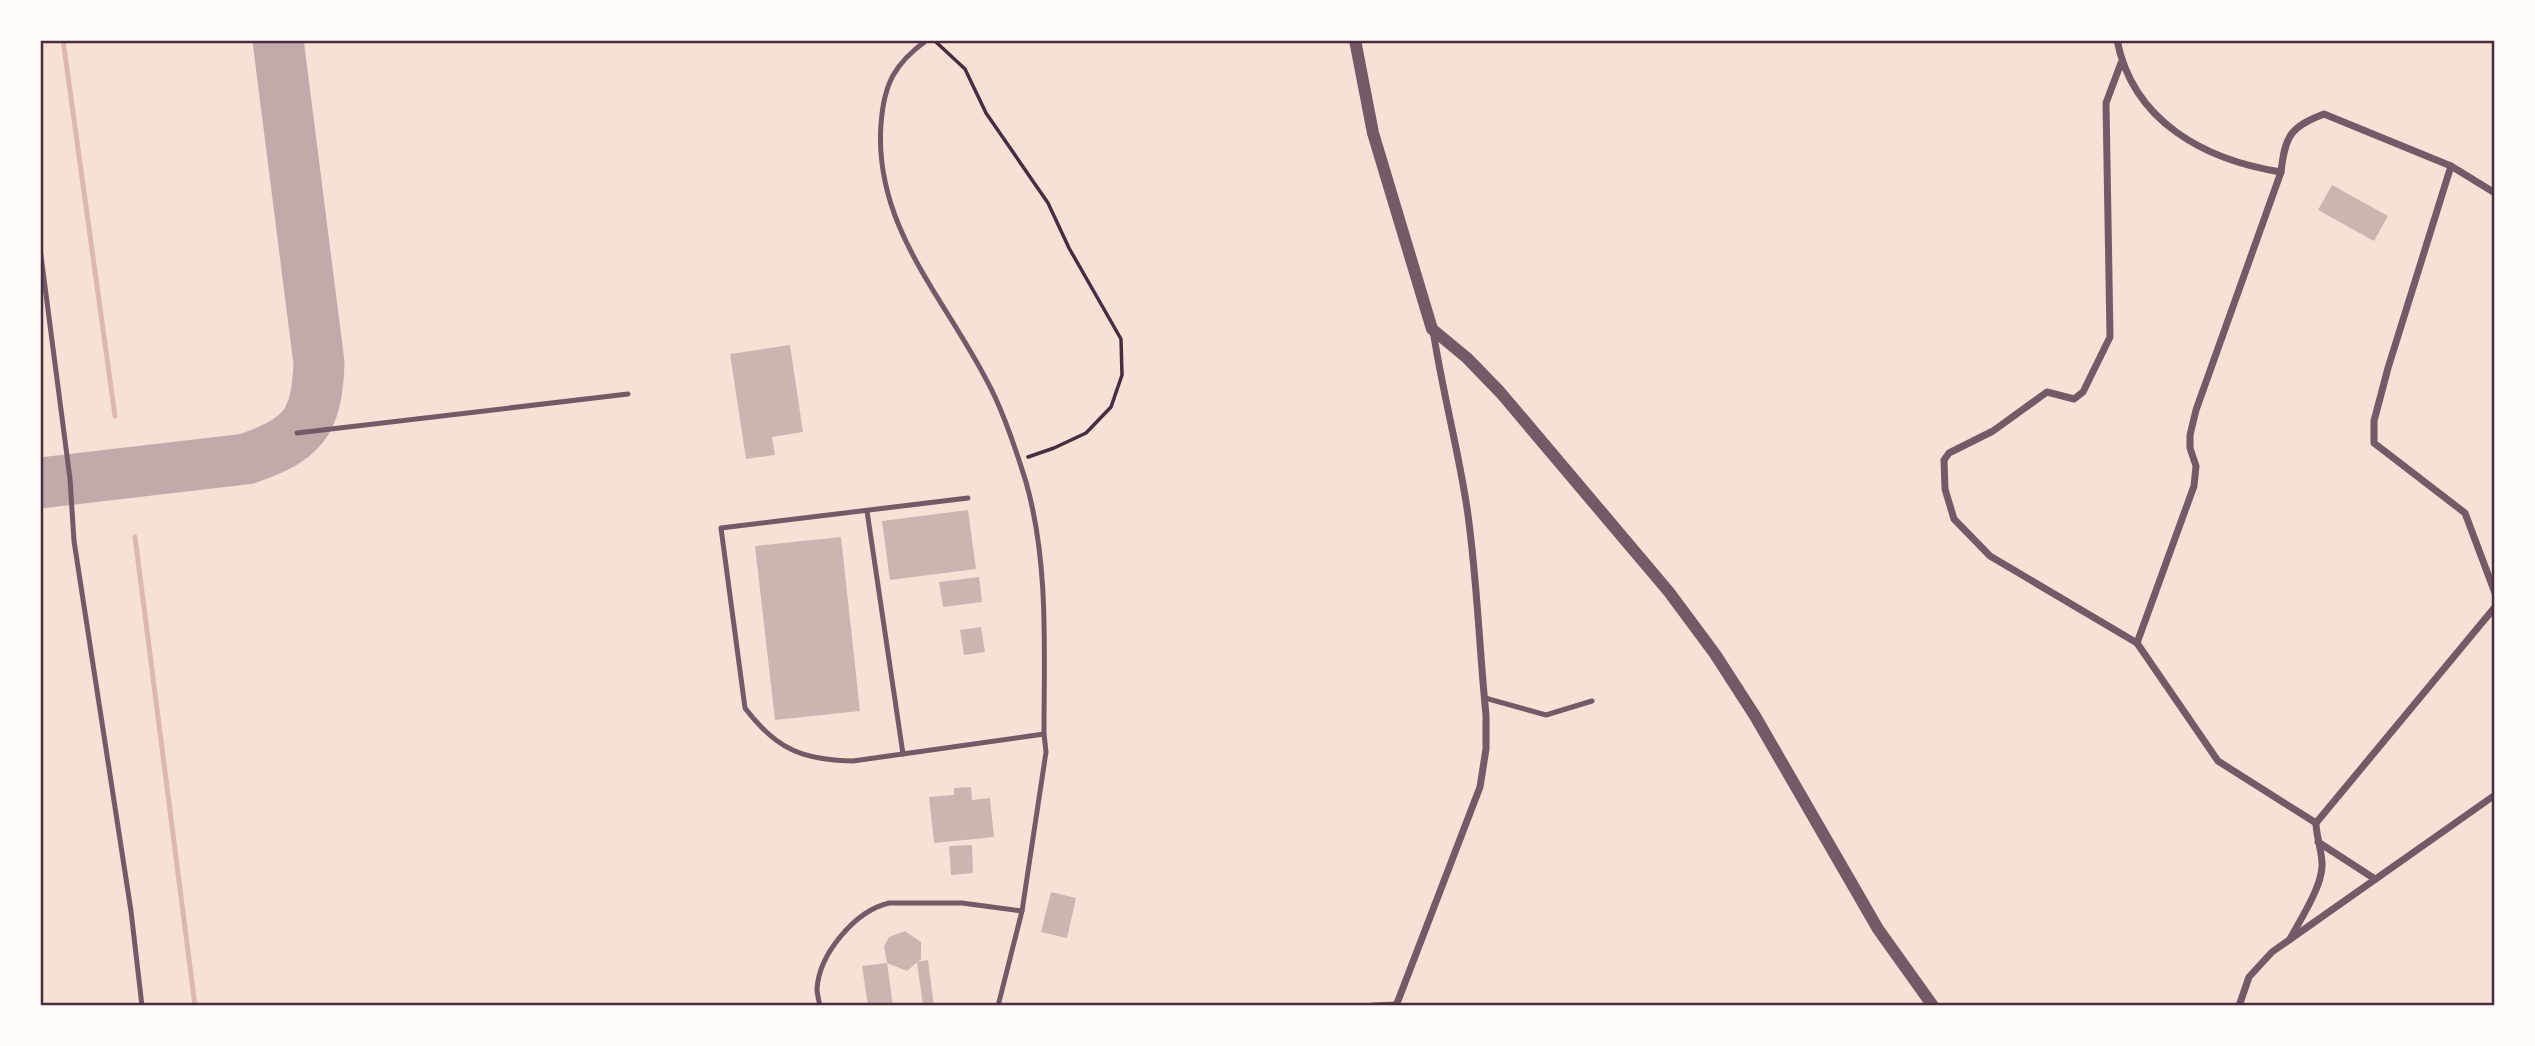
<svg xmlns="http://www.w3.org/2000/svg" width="2535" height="1046" font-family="Commissioner,sans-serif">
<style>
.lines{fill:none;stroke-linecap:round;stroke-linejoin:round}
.stream{stroke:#dcb8b0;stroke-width:5}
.taxiway{stroke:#c3aaaa;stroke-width:51}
.building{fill:#ccb4b1}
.path{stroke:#4a2c40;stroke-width:3.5}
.service{stroke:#755966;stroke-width:5}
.minor{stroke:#755966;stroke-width:7}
.tertiary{stroke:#755966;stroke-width:12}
.neatline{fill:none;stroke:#4a2c40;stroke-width:2.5}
</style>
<rect width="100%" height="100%" fill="#f7e1d7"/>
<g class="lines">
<!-- stream -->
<g class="stream">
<polyline points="63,40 115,416"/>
<polyline points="135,537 195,1006"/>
</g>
<!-- taxiway -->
<path class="taxiway" d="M40 483 246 459C302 440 317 424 319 363L278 40"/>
</g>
<!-- building -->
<g class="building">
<polygon points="2332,185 2388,216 2374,241 2318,210"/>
<polygon points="790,345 803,432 772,437 775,455 746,459 730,354"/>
<polygon points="968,510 976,569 890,580 882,521"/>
<polygon points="841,537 860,711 775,720 755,546"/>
<polygon points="979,577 982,602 943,607 939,582"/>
<polygon points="981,627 985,652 964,655 960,630"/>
<polygon points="971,787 972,800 990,798 994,837 934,843 929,797 954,795 954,788"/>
<polygon points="972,845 973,873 951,875 949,846"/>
<polygon points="1051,892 1076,898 1067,938 1041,932"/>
<polygon points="905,931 921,942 921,959 907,971 887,963 884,946 889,937"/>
<polygon points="928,960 934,1006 923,1006 917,962"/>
<polygon points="887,963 893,1006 868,1006 862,966"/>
</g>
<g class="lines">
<!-- path -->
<polyline class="path" points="936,42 965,69 986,113 1048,203 1069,248 1121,339 1122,375 1111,407 1086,433 1054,448 1028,457"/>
<!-- service -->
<g class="service">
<path d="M927 40C894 64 884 84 881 124 873 232 953 306 995 397 1007 423 1017 453 1026 482 1049 563 1044 649 1044 734L1046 752 1022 911 998 1006"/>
<polyline points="40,248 70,479 74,541 131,911 142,1006"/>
<polyline points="297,433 628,394"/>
<path d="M968 498 721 528 745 708C776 749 802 760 853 761L1044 734"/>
<polyline points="867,511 903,754"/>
<polyline points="1485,698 1546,715 1592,701"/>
<path d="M820 1006C819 1001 817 994 817 989 819 954 855 911 889 903H962L1022 911"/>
</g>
<!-- minor -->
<g class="minor">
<path d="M2117 40C2133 122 2205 160 2281 172"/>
<polyline points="2121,63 2106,103 2110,337 2083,392 2074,399 2047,392 1993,431 1949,453 1944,460 1945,489 1954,519 1990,556 2137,643 2218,761 2316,823"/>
<polyline points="2451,166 2388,368 2374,421 2374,443 2465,513 2495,593"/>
<path d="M2137 643 2194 486 2196 466 2190 448V435L2196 410 2281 172C2285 136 2290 127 2324 114L2451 166 2495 193"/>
<polyline points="2318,842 2375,879"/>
<path d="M2290 939C2300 920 2321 888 2322 867 2323 853 2316 837 2316 823L2495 607"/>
<polyline points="1373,1006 1396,1005"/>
<path d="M1396 1006 1480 787 1486 749V715C1479 646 1477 576 1467 508 1458 448 1442 390 1433 330"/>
<polyline points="2239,1006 2249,977 2272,952 2495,795"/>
</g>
<!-- tertiary -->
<polyline class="tertiary" points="1355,40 1373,133 1432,329 1467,358 1500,392 1669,592 1715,654 1755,716 1878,929 1933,1006"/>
</g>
<!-- border -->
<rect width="2535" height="1046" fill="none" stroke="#fffaf5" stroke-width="84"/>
<rect x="42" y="42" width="2451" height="962" class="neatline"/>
</svg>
